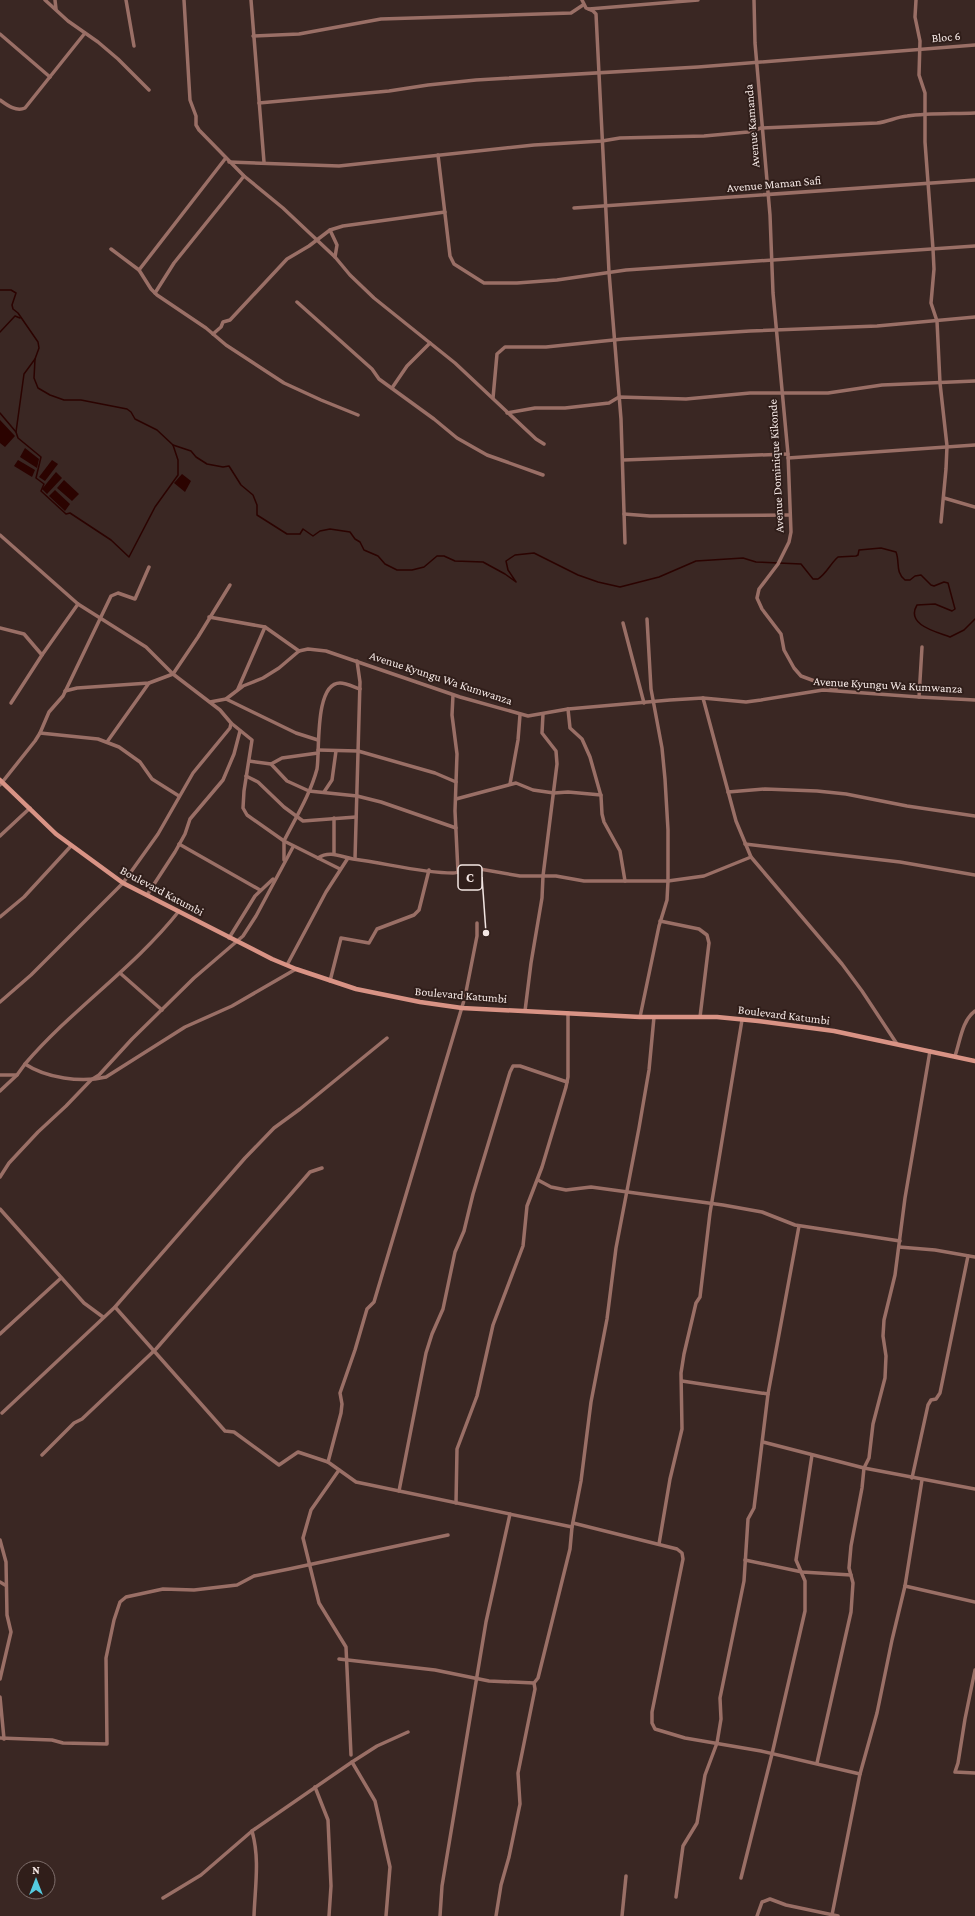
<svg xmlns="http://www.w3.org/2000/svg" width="975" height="1916" font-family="'Crimson Pro',serif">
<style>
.water{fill:#2b0300}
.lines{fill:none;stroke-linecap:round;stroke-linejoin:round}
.stream{stroke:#2b0300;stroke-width:1.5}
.street{stroke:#9a6f66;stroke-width:3.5}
.secondary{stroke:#d99385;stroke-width:4.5}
.labels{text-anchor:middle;stroke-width:4;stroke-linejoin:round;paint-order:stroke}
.street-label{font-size:12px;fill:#f4e7e4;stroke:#301e1a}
.leader{fill:none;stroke:#f4e7e4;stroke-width:1.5}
.callout-dot{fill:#f4e7e4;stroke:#301e1a;stroke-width:1.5}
.callout{fill:#301e1a;stroke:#f4e7e4;stroke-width:1.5}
.callout-label{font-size:13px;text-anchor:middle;font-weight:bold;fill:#f4e7e4}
</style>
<rect width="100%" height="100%" fill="#3a2723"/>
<!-- water -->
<g class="water">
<polygon points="0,420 15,436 5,447 0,443"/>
<polygon points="25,448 39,459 37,468 20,457"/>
<polygon points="18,460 35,470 32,477 14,466"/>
<polygon points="52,460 58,464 45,481 39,477"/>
<polygon points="56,472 62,478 47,494 42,489"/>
<polygon points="182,474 191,481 185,492 174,483"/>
<polygon points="64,480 79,494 72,501 57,488"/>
<polygon points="55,490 70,504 65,511 49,496"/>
</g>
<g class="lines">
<!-- stream -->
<g class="stream">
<path d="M0 290H11L16 293 12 305 13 309 18 313 38 342 39 348 35 359 34 378 38 388 50 395 64 400H81L127 409 131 412 135 419 157 430 173 445 191 451 196 457 207 464 223 467 229 466 241 485 253 495 257 505V515L287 534H300L303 529 313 536 320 531 330 529 350 532 355 539 360 542 364 550 378 556 385 564 397 570H412L424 567 437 556H444L455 561 483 562 505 574 516 582 508 570 506 561 515 555 534 553 578 575 598 582 620 587 659 577 696 561 743 558 756 562 801 564 813 579H818C827 573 830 564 838 557L856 556 858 555 859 550 881 548 896 552C900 562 895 572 905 580H910L915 576 921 575 931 585 934 586 944 582 948 583 955 609 952 611 935 604 917 605C905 625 937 632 950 637L964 630 975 619"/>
<polyline points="0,332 15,316 20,318"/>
<polyline points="0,413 16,432 18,438 41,457 36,478 44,484 41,491 66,514 70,513 111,540 129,557 155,507 178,475 178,460 173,445"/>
<polyline points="16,432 24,374 35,359"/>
</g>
<!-- street -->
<g class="street">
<polyline points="45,0 68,21 98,42 118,59 149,90"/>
<polyline points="55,0 56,9"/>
<polyline points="126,0 134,46"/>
<polyline points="184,0 190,100 196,116 196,125 199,130 244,176 283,208 335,257 350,275 374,298 455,363 536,439 544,444"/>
<polyline points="251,0 264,162"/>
<polyline points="582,0 586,8 593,11 596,14 609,272 621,419 625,543"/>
<polyline points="754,0 755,43 770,215 773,293 788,454 791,532 789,542 778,564 759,589 757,598 762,609 781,634 784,650 794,668 801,676 836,689"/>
<polyline points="916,0 915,17 920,41 919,75 925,93 925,142 933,249 934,269 931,303 937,321 940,383 947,446 946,469 941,522"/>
<polyline points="589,9 698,0"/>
<polyline points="0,34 50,77"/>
<polyline points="253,36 299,34 381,19 571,13 583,5"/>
<path d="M0 100C7 105 16 112 25 108L85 33"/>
<polyline points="259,103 389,91 428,85 476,80 698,67 975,45"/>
<polyline points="438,155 450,256 454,264 484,283 517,283 557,280 626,270 975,246"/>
<path d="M229 162 339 166 534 145 602 141 620 138 704 136 748 132 761 128 877 123C888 122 896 117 907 116 929 113 952 114 975 113"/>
<polyline points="574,208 975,180"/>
<polyline points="330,230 337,245 335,257"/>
<polyline points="111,249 139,270 151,289 157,295 206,328 226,345 284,383 321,400 358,415"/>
<polyline points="139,270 225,159"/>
<polyline points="155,293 174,263 244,176"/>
<polyline points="297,302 372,369 379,379 434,419 457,438 487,455 543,475"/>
<polyline points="213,334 221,327 223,322 230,320 287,259 309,246 330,230 343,226 445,212"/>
<polyline points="392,388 407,366 430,343"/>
<polyline points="493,398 497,354 505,347 546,347 623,339 750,331 877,326 975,317"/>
<polyline points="507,413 535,408 565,408 609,403 619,397 686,399 750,393 828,393 882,385 975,381"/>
<polyline points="788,458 975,445"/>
<polyline points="623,460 788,454"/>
<polyline points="944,498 975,507"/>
<polyline points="624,514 650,516 789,515"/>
<polyline points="0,535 78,604 146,647 173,674 220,710 231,723 252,740 244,791 243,808 247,815 284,841 284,860"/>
<polyline points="209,617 265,627 299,651"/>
<polyline points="623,623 644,703"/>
<polyline points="0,628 24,634 42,655"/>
<polyline points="238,689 265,627"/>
<polyline points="65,691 77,688 149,683 173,674 198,637 230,585"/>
<polyline points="453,695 452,715 457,754 455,811 458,872"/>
<polyline points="919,697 922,647"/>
<polyline points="703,698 736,821 751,857 842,964 862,991 897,1044"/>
<polyline points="226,699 296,733 318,740"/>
<polyline points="210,702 226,699 243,686 263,678 279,668 299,651 308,649 326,651 460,697 528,716 568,709 670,700 703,698 746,702 761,700 823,690 919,697 975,700"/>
<polyline points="11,703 42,655 78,604"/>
<polyline points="568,709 570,728 582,739 590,757 601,796 602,814 604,822 620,851 625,881"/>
<polyline points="40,733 98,739 119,747 140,762 152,779 179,796"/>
<polyline points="107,742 149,683"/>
<polyline points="318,750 358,751 435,773 456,782"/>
<polyline points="249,761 271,764 287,781 309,791 357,796 381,802 456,828"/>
<polyline points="271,764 282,758 318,753"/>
<polyline points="246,776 258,782 284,807 303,821 356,817"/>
<polyline points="510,784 518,740 520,715"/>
<polyline points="0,785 35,741 40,733 49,712 63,696 111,596 118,593 135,599 149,567"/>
<polyline points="324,792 332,780 336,751"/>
<polyline points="728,792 765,789 817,791 846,794 907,806 975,816"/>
<polyline points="456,799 516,783 533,790 554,793 568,792 601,795"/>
<polyline points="0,836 30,808"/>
<polyline points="179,844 260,890"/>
<polyline points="745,844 900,862 975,875"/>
<polyline points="334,854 334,818"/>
<path d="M318 858C330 850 341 857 353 859 386 863 420 873 453 873 460 873 466 868 474 868L520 876H556L584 881H668L704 876 751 857"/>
<polyline points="355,859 360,682 357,661"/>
<path d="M340 869 284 841C296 817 310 795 317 769 320 753 314 683 340 683 346 683 354 687 360 689"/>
<polyline points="147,895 175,852 185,834 190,819 223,780 234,754 240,731"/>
<polyline points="0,917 24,897 71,846"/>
<polyline points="660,921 699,929 707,935 709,943 700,1017"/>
<polyline points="229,938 255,896 273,879"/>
<polyline points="287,965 326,892 348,858"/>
<polyline points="120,973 162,1010"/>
<polyline points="330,981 341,938 369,943 377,929 414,915 419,910 429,870"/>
<polyline points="0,1002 31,975 123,883 158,834 193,773 230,728 231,723"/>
<polyline points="525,1011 531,963 542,898 543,876 557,764 556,751 542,733 543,714"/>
<polyline points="640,1017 659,926 667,900 668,881 668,830 665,779 662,748 651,689 647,619"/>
<path d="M955 1056C960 1042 962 1020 975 1011"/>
<path d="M25 1064C72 1009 134 968 179 911"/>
<path d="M0 1075H17L25 1064C46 1078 81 1083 106 1077L185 1027 232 1006 296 969"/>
<polyline points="0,1091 17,1075"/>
<polyline points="0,1177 9,1163 38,1132 66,1106 91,1080 99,1075 132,1039 194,978 243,936 256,916 293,847"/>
<polyline points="538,1180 551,1187 566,1190 591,1187 723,1205 762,1212 795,1225 900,1241"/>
<polyline points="0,1209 84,1303 103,1317"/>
<polyline points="899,1247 935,1250 975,1257"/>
<polyline points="115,1307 225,1431 234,1432 279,1465 298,1452 328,1462 356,1482 572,1527"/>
<polyline points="0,1334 61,1278"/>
<polyline points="682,1381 768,1394"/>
<polyline points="2,1413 115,1307 245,1158 274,1128 300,1109 387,1038"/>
<polyline points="763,1442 864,1468 975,1489"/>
<polyline points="42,1455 74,1423 82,1419 156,1349 310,1172 322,1168"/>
<polyline points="328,1462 341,1413 342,1404 340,1393 355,1350 367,1309 374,1302 465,997 477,936 477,923"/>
<polyline points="339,1470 311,1510 303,1538 319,1603 346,1647 351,1755"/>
<polyline points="912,1478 928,1405 931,1400 936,1399 940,1393 968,1256"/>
<polyline points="399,1491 426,1353 432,1334 443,1309 455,1252 464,1231 473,1194 510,1072 513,1066 520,1066 567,1082"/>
<polyline points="456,1503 457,1449 477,1396 493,1325 523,1246 527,1206 542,1167 566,1087 568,1077 568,1013"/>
<polyline points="573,1523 677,1549 682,1553 683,1559 652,1712 652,1723 655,1729 685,1738 761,1751 860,1774"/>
<polyline points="0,1540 6,1562 7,1615 11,1632 0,1679"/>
<polyline points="659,1544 670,1479 682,1429 681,1373 684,1354 696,1303 700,1297 710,1213 742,1020"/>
<polyline points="745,1560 802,1572 851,1575"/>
<polyline points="0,1582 5,1585"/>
<polyline points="905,1586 975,1602"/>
<polyline points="339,1659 435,1670 489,1681 534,1683"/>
<polyline points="975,1670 965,1719 958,1763 955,1772 975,1773"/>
<polyline points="0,1697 4,1739"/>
<polyline points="0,1738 52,1740 63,1743 107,1744 106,1658 114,1620 120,1602 126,1597 163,1589 194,1590 237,1585 254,1576 289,1569 448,1535"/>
<polyline points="352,1762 375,1801 390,1867 386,1916"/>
<polyline points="817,1763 851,1612 853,1583 849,1568 851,1546 862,1488 864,1468 869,1458 873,1424 885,1378 886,1356 883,1336 884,1320 895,1275 905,1198 930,1051"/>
<polyline points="315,1787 328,1820 331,1886 329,1916"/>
<path d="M252 1831C260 1859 255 1887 254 1916"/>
<polyline points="741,1878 772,1754 805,1611 805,1581 796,1560 812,1455"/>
<polyline points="676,1897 683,1846 697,1823 705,1775 717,1743 721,1719 720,1698 744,1581 748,1519 754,1508 768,1394 799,1226"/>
<polyline points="163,1898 201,1875 252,1831 352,1762 377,1746 408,1732"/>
<polyline points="832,1915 860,1774 877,1713 892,1640 905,1586 922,1480"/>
<polyline points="440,1916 442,1886 486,1622 510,1514"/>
<polyline points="496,1916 501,1885 509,1857 520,1804 518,1773 535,1689 534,1683 538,1678 570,1549 572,1527 581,1481 591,1402 607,1319 616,1248 639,1128 649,1070 654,1017"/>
<polyline points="622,1916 626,1876"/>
<polyline points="757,1916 762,1902 770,1899 786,1905 838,1916"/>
</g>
<!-- secondary -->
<polyline class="secondary" points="0,780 56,834 123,883 272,959 296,969 356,989 420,1002 462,1008 640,1017 717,1017 758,1021 834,1031 975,1061"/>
</g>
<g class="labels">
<!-- street labels -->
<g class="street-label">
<text transform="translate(946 37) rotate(-5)" y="4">Bloc 6</text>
<text transform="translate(752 126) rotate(-95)" y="4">Avenue Kamanda</text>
<text transform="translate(774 184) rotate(-5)" y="4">Avenue Maman Safi</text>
<text transform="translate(776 466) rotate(-93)" y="4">Avenue Dominique Kikonde</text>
<text transform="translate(441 678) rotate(18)" y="4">Avenue Kyungu Wa Kumwanza</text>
<text transform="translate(888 685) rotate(3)" y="4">Avenue Kyungu Wa Kumwanza</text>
<text transform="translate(162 891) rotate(28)" y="4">Boulevard Katumbi</text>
<text transform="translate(461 995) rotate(5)" y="4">Boulevard Katumbi</text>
<text transform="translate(784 1015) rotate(7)" y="4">Boulevard Katumbi</text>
</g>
</g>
<!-- callouts -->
<path class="leader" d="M486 933L482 877"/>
<circle class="callout-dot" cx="486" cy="933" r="4"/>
<rect class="callout" x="458" y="865" width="24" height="25" rx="4"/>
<g class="callout-label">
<text x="470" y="882">C</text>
</g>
<!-- north arrow -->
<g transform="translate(36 1880)"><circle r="19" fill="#301e1a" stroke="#7e6e6b"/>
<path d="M0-3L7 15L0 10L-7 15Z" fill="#55cadf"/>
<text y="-6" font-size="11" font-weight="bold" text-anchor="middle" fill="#f4e7e4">N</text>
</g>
</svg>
